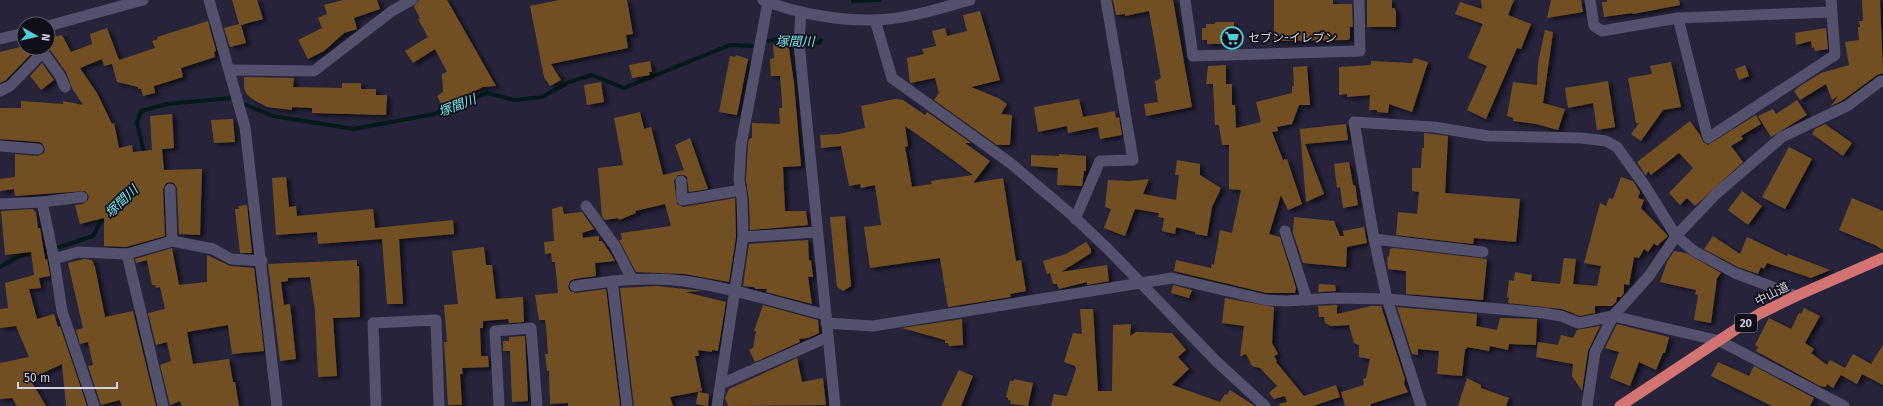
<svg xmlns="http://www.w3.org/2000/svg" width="1883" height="406" font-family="'Fira Sans','Noto Sans JP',sans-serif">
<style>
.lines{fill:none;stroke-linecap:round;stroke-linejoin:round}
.stream{stroke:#02191a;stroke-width:4}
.building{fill:#725024;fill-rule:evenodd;filter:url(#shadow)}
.minor{stroke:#53516c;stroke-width:11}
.tertiary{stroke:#53516c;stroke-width:11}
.trunk{stroke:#d37473;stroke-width:11}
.labels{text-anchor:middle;stroke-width:3.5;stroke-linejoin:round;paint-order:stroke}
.shield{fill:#0f0e19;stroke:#9796a4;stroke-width:1}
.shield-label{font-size:11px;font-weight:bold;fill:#d1d1e0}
.poi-label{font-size:12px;fill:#d1d1e0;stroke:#0f0e19;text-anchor:start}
.street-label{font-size:12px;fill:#d1d1e0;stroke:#0f0e19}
.water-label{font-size:13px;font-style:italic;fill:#78ecee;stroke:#0f0e19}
</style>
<defs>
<filter id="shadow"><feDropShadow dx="4" dy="2.5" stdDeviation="2" flood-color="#0009"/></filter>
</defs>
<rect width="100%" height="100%" fill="#26233b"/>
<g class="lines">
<!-- stream -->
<g class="stream">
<polyline points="853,1 880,0"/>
<polyline points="769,41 783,38 819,43 821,40"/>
<polyline points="246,105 273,116 354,129 434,114 487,93 515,100 542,97 569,82 592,75 624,88 730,45 752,46"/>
<polyline points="145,156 137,123 141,111 167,104 231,98"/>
<polyline points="0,267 20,256 35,251 60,247 93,236 104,215"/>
</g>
</g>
<!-- building -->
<g class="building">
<polygon points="232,0 257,0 263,19 241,25 246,43 230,47 224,28 239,24"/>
<polygon points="343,0 377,0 380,9 354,18 357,29 344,33 324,51 308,59 298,40 322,28 318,18 327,14 324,5"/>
<polygon points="419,0 447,0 496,86 483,87 442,106 437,96 443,92 442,74 447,72 435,49 413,63 405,51 428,37 418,19 420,18 414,7"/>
<polygon points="559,0 627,0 633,34 626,35 628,48 551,64 561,80 550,86 544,77 530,6"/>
<polygon points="1113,0 1173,0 1192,107 1146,116 1144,104 1158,102 1155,81 1161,78 1149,11 1125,16 1125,14 1116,15"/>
<polygon points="1274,0 1333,0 1333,4 1352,4 1353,27 1350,27 1350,38 1348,40 1274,41"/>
<polygon points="1367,0 1392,0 1392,8 1395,8 1396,13 1396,27 1367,27"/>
<polygon points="1481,0 1514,0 1508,15 1531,24 1521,49 1517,48 1486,119 1467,110 1487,66 1468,58 1483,24 1455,14 1460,2 1482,9"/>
<polygon points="1551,0 1581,0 1583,12 1547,18"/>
<polygon points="1607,0 1679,0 1680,5 1633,14 1632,13 1604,17 1602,2 1607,2"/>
<polygon points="1862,0 1880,0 1883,73 1877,75 1843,100 1831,106 1838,96 1832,100 1826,84 1800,100 1794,91 1800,86 1821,73 1849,65 1845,42 1859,40 1858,27 1860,27 1859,21 1863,21"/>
<polygon points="980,11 1000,80 971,87 998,98 1007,104 1001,114 1012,115 1010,145 997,145 934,100 939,93 935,78 910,83 907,58 924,54 922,49 936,46 932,31 945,28 947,36 967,31 963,15"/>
<polygon points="208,21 216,51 214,52 215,57 181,68 183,77 154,86 155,93 143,96 141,89 138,89 138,87 117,82 112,64 104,66 102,59 80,68 97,93 112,124 114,123 119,148 132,145 133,152 152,150 150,116 172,114 174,148 162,149 164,170 202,169 200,235 179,234 177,188 174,183 170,182 166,183 163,189 165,236 126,247 104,246 104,218 80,224 75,205 83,204 88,200 89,196 85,191 15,196 14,189 0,191 0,179 15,177 15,154 38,156 44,153 45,149 42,143 39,142 0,139 0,108 21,108 21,101 63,104 63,101 83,105 72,88 66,72 48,47 48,38 62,35 71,52 92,44 90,34 107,28 119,60 155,48 152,41 158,39 157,37"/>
<polygon points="1215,22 1234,22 1234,44 1207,44 1207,40 1202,40 1202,28 1206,28 1206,24 1215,24"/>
<polygon points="1826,28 1828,49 1815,51 1814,47 1812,48 1811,41 1796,45 1795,33"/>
<polygon points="1545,30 1553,32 1543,103 1565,109 1558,130 1536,124 1513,121 1513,118 1507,116 1513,82 1537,85 1538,63"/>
<polygon points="788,42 794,83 801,166 783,167 785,211 806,211 808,225 750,230 749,199 746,180 748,146 749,139 752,138 752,123 780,124 779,108 782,108 782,100 780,76 771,76 770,59 774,58 773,45 775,45 775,43"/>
<polygon points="24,46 24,48 33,48 34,51 6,80 0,83 0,52"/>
<polygon points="736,55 748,59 737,115 719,112 730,56 735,57"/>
<polygon points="1414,58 1428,62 1412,112 1389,104 1388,113 1377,112 1377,110 1369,110 1370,95 1347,97 1347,94 1339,95 1339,67 1371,65 1371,61 1412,63"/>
<polygon points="650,61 652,72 649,72 650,75 632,78 629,65"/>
<polygon points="1671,62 1681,107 1663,110 1641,141 1631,134 1639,123 1636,123 1628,78 1652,74 1650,66"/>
<polygon points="42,63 54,80 41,90 30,76"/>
<polygon points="1226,65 1226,84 1232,84 1232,105 1235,105 1236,128 1261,122 1256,102 1292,93 1292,86 1294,86 1293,67 1307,66 1310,105 1299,105 1292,124 1277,127 1278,131 1272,132 1283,160 1287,159 1302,204 1288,210 1281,195 1269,234 1280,237 1296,288 1295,293 1267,293 1174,271 1176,260 1211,268 1212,264 1214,265 1220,230 1232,233 1241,190 1229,189 1229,145 1222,145 1219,125 1215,125 1213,84 1206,84 1208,66"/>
<polygon points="1745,65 1749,76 1739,80 1735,69"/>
<polygon points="244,77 294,78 293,87 342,88 342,83 361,83 361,89 376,89 376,95 387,95 386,115 312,113 312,108 292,107 292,110 267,107 252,99 246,93 244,88"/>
<polygon points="1608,81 1615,127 1597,130 1593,103 1568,108 1565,88"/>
<polygon points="601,82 604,102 587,105 584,85"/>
<path d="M895 99 903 100 925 115 927 112 971 143H965L990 161 973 183 1003 178 1016 261 1021 260 1026 291 1010 294 1011 297 948 307 940 258 870 268 864 227 881 225 875 185 861 188 860 184 849 186 841 146 821 148 820 135 839 134 865 128 861 106ZM905 126 945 154 973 175 931 181 932 184 912 187 905 147 908 146Z"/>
<polygon points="1079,99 1083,117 1115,111 1116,118 1119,117 1122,135 1100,139 1098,127 1068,133 1067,126 1038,132 1034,107"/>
<polygon points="1797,100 1807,115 1771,137 1758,116 1773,109 1776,114"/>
<polygon points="640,112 644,129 651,127 663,175 684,170 675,145 690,138 708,189 689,192 687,177 684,175 678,175 674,181 677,204 683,207 735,198 736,237 729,282 685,274 636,272 619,240 622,240 621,233 671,226 665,204 635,211 636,213 619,220 618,218 605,220 602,217 598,168 623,165 614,118"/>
<polygon points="1756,115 1761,124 1741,136 1743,139 1731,146 1743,162 1695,206 1687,198 1680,205 1669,193 1693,168 1679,153 1651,175 1648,171 1646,176 1637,162 1690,121 1700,135 1703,142 1708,145"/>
<polygon points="233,119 235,142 214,143 211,120"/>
<polygon points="1346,124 1348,140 1305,144 1324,194 1306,202 1300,129"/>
<polygon points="1825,124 1852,143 1843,156 1812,134 1815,129"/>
<polygon points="1424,133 1448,136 1445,193 1520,199 1516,242 1474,238 1473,244 1396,235 1398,212 1417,214 1419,192 1412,191 1412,168 1421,168 1422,148 1424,148"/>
<polygon points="1789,147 1812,159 1785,209 1762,197"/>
<polygon points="1059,154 1086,156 1086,171 1084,171 1082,186 1057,185 1058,168 1031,166 1031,155 1059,156"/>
<polygon points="1177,160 1200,164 1200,175 1221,188 1212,207 1207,236 1195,234 1195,232 1176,227 1175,234 1162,231 1164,218 1158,217 1159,213 1135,209 1125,236 1104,228 1111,209 1105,207 1108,180 1130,181 1149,179 1143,194 1176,200 1179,175 1175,175"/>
<polygon points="1349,162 1353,185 1355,185 1358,205 1343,208 1340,187 1337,188 1334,164"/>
<polygon points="286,177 289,207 296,206 297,216 373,209 375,228 453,220 454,234 399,239 403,304 387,304 382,239 318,244 317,232 276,235 272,178"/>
<polygon points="1621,177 1633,181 1640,192 1638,198 1644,200 1641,208 1668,236 1657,246 1654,243 1648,252 1644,249 1639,258 1634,257 1629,285 1624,284 1624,293 1621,297 1617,297 1616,302 1612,306 1595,306 1595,313 1580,316 1562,309 1508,303 1509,298 1507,297 1509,280 1514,281 1515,272 1532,275 1531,281 1560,284 1564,258 1576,259 1573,284 1597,286 1601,266 1584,263 1600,203 1606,206 1609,198 1613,199"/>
<polygon points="1742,191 1762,206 1748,225 1728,210"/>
<polygon points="1852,198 1883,211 1883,250 1875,245 1839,230"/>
<polygon points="247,205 252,253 240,253 235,209 239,209 238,206"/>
<polygon points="562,206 564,214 582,212 594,229 582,233 583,238 599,236 599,241 602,241 608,250 607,248 615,261 595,263 596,276 574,279 570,281 568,287 570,291 576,293 606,289 620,406 568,406 568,403 550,404 549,370 547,371 545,354 548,354 546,326 545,320 539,320 535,295 558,293 555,262 552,262 551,253 545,254 544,242 554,241 552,209"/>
<polygon points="33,209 36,213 38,228 40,228 45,259 47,259 50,276 39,278 41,288 29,289 37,319 54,314 58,327 60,326 87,406 66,406 62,364 30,379 46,406 17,406 12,398 0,399 0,363 29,357 16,326 0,328 0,309 8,308 5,283 34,275 31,252 5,255 1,211"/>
<polygon points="845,216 851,286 843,291 837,287 830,217"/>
<polygon points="1294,217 1334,221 1340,236 1344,236 1343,231 1364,227 1367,243 1347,247 1346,267 1303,263 1293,233"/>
<polygon points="1713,236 1740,254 1747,237 1787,256 1788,254 1830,270 1811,278 1767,263 1764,269 1761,267 1758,274 1738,267 1704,249"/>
<polygon points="808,240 809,261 811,260 813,277 808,277 812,304 766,292 767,289 756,289 754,287 743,286 749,244"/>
<polygon points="1086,242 1091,249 1091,253 1061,272 1107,265 1109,281 1087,285 1087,282 1059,289 1057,284 1053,284 1050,273 1047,274 1043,261 1066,254"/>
<polygon points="484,247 486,265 492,265 496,299 523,297 524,322 509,323 508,319 483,321 483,328 480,328 481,356 488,356 489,367 462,368 463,374 460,374 462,405 448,405 444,342 447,342 444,305 458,304 452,251"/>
<polygon points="172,248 179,285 207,282 207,255 230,266 254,268 264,351 232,354 228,325 187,332 193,364 229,359 233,382 235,382 239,406 182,406 180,401 170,405 160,365 171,361 167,342 156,345 148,313 165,309 160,287 156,288 155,285 152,285 147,260 136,263 135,259"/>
<polygon points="1394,248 1487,259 1483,300 1406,294 1406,271 1388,269 1387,256 1389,257 1390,249"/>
<polygon points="1674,251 1686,253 1721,273 1717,278 1711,323 1694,320 1698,295 1695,295 1696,290 1660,282 1667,262"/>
<polygon points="84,259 92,260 95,267 105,317 133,311 156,406 122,406 120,400 101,405 88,366 93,365 88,342 80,344 76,330 83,328 68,263"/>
<polygon points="357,260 357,266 359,266 360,317 333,318 337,376 318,377 315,311 310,277 288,278 288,281 281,282 284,305 290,304 296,359 280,361 268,264"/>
<polygon points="1319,284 1335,285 1336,291 1318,292"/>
<polygon points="1173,285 1192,290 1189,298 1171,293"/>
<polygon points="656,286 703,291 685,292 726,302 718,351 712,350 712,352 698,350 699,356 695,356 702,391 670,397 673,406 634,406 620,288"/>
<polygon points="1225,298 1274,307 1272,343 1278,354 1274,356 1277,361 1276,362 1304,396 1336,385 1340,397 1313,406 1280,406 1279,404 1287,402 1285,396 1274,399 1269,393 1277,386 1260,368 1252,366 1246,354 1240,356 1244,326 1222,323"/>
<polygon points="763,305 818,320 819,333 808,338 799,339 800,342 755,362 749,350 753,348 756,331 754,331"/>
<polygon points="1337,305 1337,314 1371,306 1381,306 1405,379 1404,384 1408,392 1371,404 1371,406 1345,406 1341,392 1364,385 1363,379 1366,378 1370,359 1359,357 1359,345 1354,343 1349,325 1331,326 1325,323 1324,317 1319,317 1318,306"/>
<polygon points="1397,307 1477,314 1476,326 1497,330 1500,318 1537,319 1536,345 1509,344 1508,350 1490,346 1489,351 1467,347 1467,349 1465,349 1462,376 1437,374 1439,351 1418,349 1418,355 1412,354"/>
<polygon points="1804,308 1820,316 1805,343 1814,349 1811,353 1827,365 1830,360 1845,368 1833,388 1827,384 1826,387 1820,386 1756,351 1758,347 1755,345 1769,318 1791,329 1799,313 1801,314"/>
<polygon points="1080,309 1093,309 1098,391 1112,391 1113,325 1131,324 1130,336 1136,332 1172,333 1186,350 1178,357 1189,369 1172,385 1220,402 1225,394 1227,395 1230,390 1255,406 1051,406 1054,394 1067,396 1076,369 1075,366 1064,362 1073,333 1082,334"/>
<polygon points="962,319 963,345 949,346 948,343 945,343 945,340 902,328"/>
<polygon points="1617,324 1669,337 1665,353 1663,353 1656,370 1639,362 1630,386 1610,378 1619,352 1605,348"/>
<polygon points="1600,326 1588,351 1582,391 1572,376 1573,364 1536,357 1538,342 1558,345 1561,335 1573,338 1577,330"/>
<polygon points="525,336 528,401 512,402 510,351 503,351 503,341 509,341 509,337"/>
<polygon points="1883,345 1883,385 1862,374 1857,384 1841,375 1853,354 1871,364"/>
<polygon points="797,358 802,382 823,378 826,405 728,406 725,398 729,389"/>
<polygon points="1718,362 1749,376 1754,366 1814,398 1810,406 1772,406 1711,376"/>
<polygon points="959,370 973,376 961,406 941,406"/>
<polygon points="1467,378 1481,385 1481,388 1509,398 1506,406 1458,406"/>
<polygon points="1014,379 1033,383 1028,406 1010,404 1011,401 1008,400 1008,398 1006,397 1010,381 1014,381"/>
<polygon points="698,392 709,394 708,406 696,404"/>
</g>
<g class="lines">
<!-- minor -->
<g class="minor">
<polyline points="209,0 245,127 277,406"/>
<polyline points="1185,0 1193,56 1360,51 1359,0"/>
<polyline points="1590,0 1594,26 1602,31 1678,18"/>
<polyline points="1831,0 1835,55 1708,138 1678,18 1832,12"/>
<polyline points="875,20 892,78 1009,162 1072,215 1109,250 1216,361 1265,406"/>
<polyline points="40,48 60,76 65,87"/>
<polyline points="230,70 314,71 392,11 412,0"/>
<polyline points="0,91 10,86 43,52"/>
<polyline points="0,146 38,149"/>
<polyline points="681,181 682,200 741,190"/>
<polyline points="82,197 42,202 54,259 62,311 94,406"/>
<polyline points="0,204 42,202"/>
<polyline points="586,206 615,246 632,279"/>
<polyline points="1075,219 1100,161 1133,160 1106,0"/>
<polyline points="1285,231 1307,300"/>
<polyline points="743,237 817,232"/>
<polyline points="1374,239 1483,252"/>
<polyline points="172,241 213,249 231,259 262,261"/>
<polyline points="54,259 78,252 127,254"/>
<polyline points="612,281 627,406"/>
<path d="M575 286C611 281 647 276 684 281 732 288 779 303 826 315"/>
<polyline points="826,323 873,326 1172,278 1266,300 1286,301 1334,298 1387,299 1544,313 1561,316 1579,323 1613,316 1720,341 1844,406"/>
<polyline points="721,384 828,337"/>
<polyline points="163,406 127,254 172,241 170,189"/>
<polyline points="376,406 373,323 436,320 439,406"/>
<polyline points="499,406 495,331 531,328 537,406"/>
<polyline points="717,406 743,237 742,199 739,180 741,145 768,2"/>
<polyline points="1421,406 1387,299 1374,239 1354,122 1434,127 1488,136 1582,138 1606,141 1617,147 1645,186 1676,236 1694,251 1735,273 1796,296"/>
<polyline points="1587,406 1595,352 1613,316 1649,276 1676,236 1716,194 1782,137 1847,106 1881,81"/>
</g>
<!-- tertiary -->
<g class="tertiary">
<path d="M763 0C794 13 840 21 874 20 904 20 941 8 970 0"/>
<polyline points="801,12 799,43 835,406"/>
<polyline points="48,26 143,0"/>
<polyline points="0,39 24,33"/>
</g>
<!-- trunk -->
<polyline class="trunk" points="1620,406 1759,314 1796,296 1883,258"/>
</g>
<!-- icons -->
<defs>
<g id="supermarket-ring" transform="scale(1.15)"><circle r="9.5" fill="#0f0e19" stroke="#52ccd6" stroke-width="1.5"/><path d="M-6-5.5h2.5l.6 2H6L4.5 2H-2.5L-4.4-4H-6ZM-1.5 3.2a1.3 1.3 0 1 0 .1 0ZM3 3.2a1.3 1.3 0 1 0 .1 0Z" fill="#52ccd6"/></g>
</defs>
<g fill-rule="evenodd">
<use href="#supermarket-ring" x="1232" y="38"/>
</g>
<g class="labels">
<!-- shield labels -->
<rect class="shield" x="1735" y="314" width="22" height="18" rx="3"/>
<g class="shield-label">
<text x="1746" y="327">20</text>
</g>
<!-- poi labels -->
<g class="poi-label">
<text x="1248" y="42">セブン-イレブン</text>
</g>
<!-- street labels -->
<g class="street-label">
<text transform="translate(1772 294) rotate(-27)" y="4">中山道</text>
</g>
<!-- water labels -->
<g class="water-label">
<text x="795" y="46">塚間川</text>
<text transform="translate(457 105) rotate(-21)" y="5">塚間川</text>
<text transform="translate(121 201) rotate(-44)" y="5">塚間川</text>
</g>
</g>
<!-- north arrow -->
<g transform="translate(36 36) rotate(98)"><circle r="19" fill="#0f0e19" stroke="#5d5c69"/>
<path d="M0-3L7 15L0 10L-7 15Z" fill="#52ccd6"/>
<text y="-6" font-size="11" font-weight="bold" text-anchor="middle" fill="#d1d1e0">N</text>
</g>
<!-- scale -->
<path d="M18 382v6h99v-6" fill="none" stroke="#d1d1e0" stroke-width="2"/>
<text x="24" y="382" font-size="12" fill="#d1d1e0" stroke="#0f0e19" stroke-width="3" paint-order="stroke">50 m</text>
</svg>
